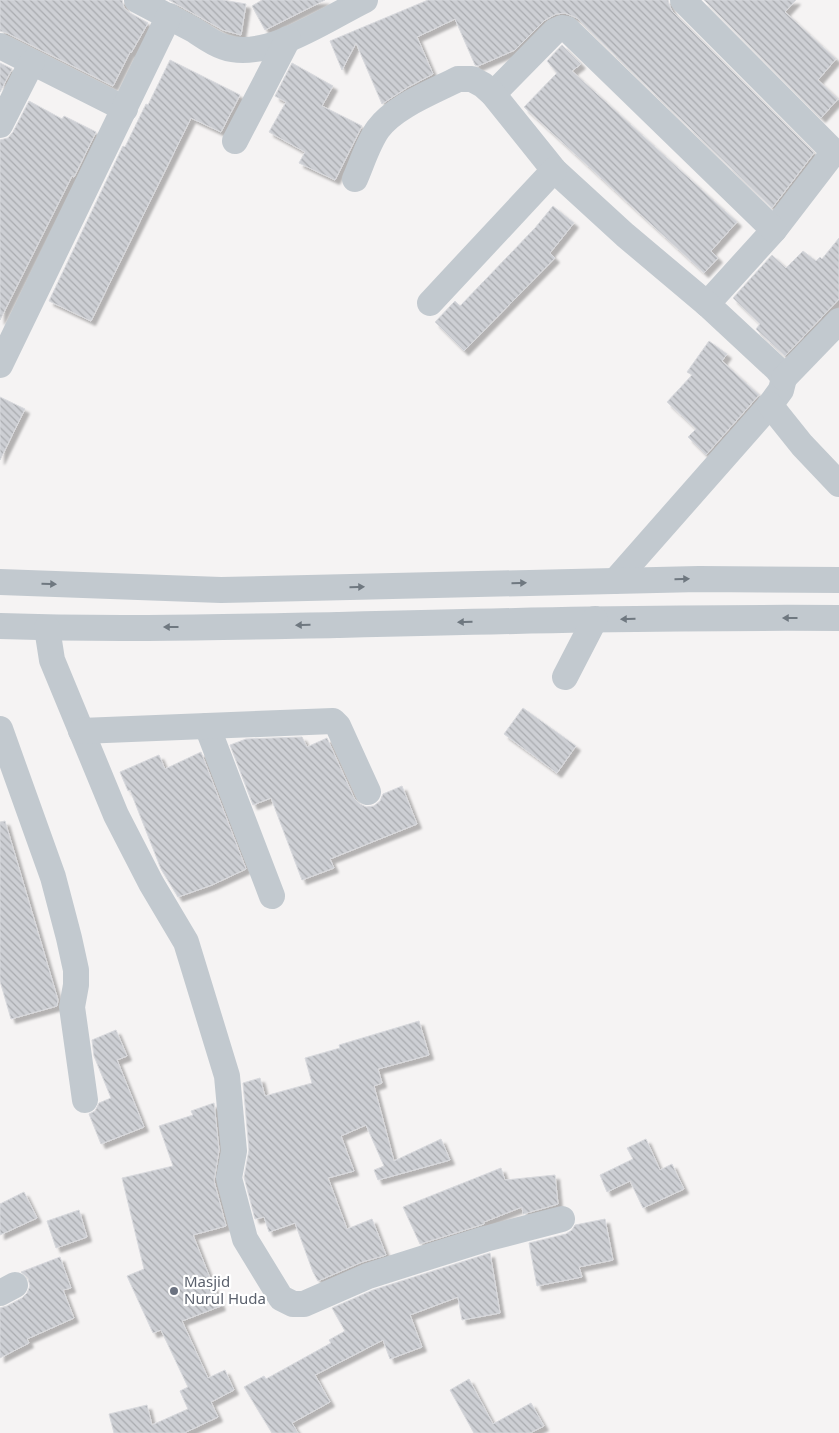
<svg xmlns="http://www.w3.org/2000/svg" width="839" height="1433" font-family="'Noto Sans',sans-serif">
<style>
.building{fill:url(#building-back-hatch);stroke:#d8d9dd;filter:url(#shadow)}
.lines{fill:none;stroke-linecap:round;stroke-linejoin:round}
.minor{stroke:#c2c9cf;stroke-width:26}
.oneway{fill:#6f7880}
.worship-dot{fill:#6b7280;stroke:#fff;stroke-width:2}
.labels{text-anchor:middle;stroke-width:4.5;stroke-linejoin:round;paint-order:stroke}
.worship-label{font-size:15px;fill:#5b616d;stroke:#fff;text-anchor:start}
</style>
<defs>
<pattern id="building-back-hatch" width="6" height="6" patternUnits="userSpaceOnUse" patternTransform="scale(1.25)"><rect width="6" height="6" fill="#cdcfd4"/><path d="M-1 5l2 2M0 0l6 6M5-1l2 2" fill="none" stroke="#a9abaf"/></pattern>
<filter id="shadow"><feDropShadow dx="4.5" dy="4.5" stdDeviation="1" flood-color="#0004"/></filter>
</defs>
<rect width="100%" height="100%" fill="#f5f3f3"/>
<!-- building -->
<g class="building">
<polygon points="0,0 122,0 124,8 130,13 148,23 131,53 130,52 113,86 7,33 0,31"/>
<polygon points="169,0 223,0 246,4 241,35 223,30"/>
<polygon points="262,0 325,0 265,30 252,6"/>
<polygon points="428,0 668,0 669,4 672,11 814,153 772,208 577,18 565,13 556,14 545,20 515,50 478,66 475,65 455,19 417,37 433,74 408,87 382,104 356,43 342,70 330,41"/>
<polygon points="704,0 796,0 785,12 836,59 818,80 838,99 821,118"/>
<polygon points="562,45 581,64 572,71 737,222 711,251 718,258 704,273 524,107 557,73 547,61"/>
<polygon points="170,60 240,95 221,132 191,118 91,321 49,301 123,146 125,147 146,104 148,105"/>
<polygon points="0,63 12,69 0,92"/>
<polygon points="292,63 333,86 322,106 362,126 335,180 299,163 305,152 269,132 286,102 275,96"/>
<polygon points="29,101 62,119 64,116 96,132 74,177 72,176 0,320 0,140 8,138 13,132"/>
<polygon points="553,206 574,223 550,253 555,258 464,351 435,322 455,301 460,306 535,228"/>
<polygon points="839,238 839,299 785,356 756,329 760,324 733,298 772,255 786,268 803,251 816,261 820,257 822,259"/>
<polygon points="709,341 727,354 722,361 759,395 706,455 688,437 696,429 667,402 692,375 687,372"/>
<polygon points="0,397 25,409 0,460"/>
<polygon points="523,708 576,746 557,773 504,734"/>
<polygon points="302,737 307,747 327,738 354,798 360,804 366,807 374,806 380,801 383,794 402,786 417,824 330,859 334,868 302,880 271,798 253,805 230,745 246,739"/>
<polygon points="201,752 246,869 212,885 178,897 161,869 130,790 128,791 120,772 159,755 165,769"/>
<polygon points="5,821 58,1000 57,1006 11,1019 0,981 0,822"/>
<polygon points="419,1021 429,1055 378,1069 382,1083 374,1086 394,1161 441,1139 450,1160 378,1180 374,1170 384,1166 366,1125 341,1136 354,1171 328,1178 347,1229 372,1219 386,1255 362,1262 318,1281 313,1272 295,1223 269,1232 264,1217 255,1219 244,1177 249,1150 243,1083 260,1078 265,1096 312,1083 305,1058 340,1048 339,1045"/>
<polygon points="116,1030 127,1056 117,1060 144,1127 101,1144 89,1114 95,1111 99,1103 111,1098 94,1056 92,1040"/>
<polygon points="214,1103 219,1150 214,1181 226,1226 193,1235 221,1306 182,1321 208,1378 225,1370 234,1390 211,1402 218,1417 184,1433 114,1433 109,1414 147,1405 152,1425 188,1409 180,1391 188,1387 161,1330 153,1333 127,1276 144,1269 122,1178 173,1166 159,1126 193,1115 191,1111"/>
<polygon points="646,1139 660,1170 672,1164 684,1189 643,1208 630,1181 607,1192 600,1175 633,1159 627,1148"/>
<polygon points="501,1168 505,1180 555,1175 558,1204 523,1214 522,1207 484,1222 484,1224 420,1244 403,1207"/>
<polygon points="24,1192 37,1218 0,1235 0,1204"/>
<polygon points="79,1210 87,1237 56,1248 47,1221"/>
<polygon points="605,1219 613,1260 579,1267 582,1277 537,1286 529,1243 566,1234 572,1230 575,1225"/>
<polygon points="490,1253 500,1313 462,1320 458,1297 410,1315 422,1347 390,1359 383,1340 315,1375 330,1402 292,1423 298,1433 272,1433 244,1387 264,1376 266,1379 331,1343 329,1340 345,1331 332,1308 373,1290"/>
<polygon points="60,1257 71,1288 63,1290 74,1318 27,1339 29,1343 0,1358 0,1308 7,1306 22,1298 27,1293 30,1286 28,1278 21,1272"/>
<polygon points="469,1379 493,1424 531,1403 544,1426 530,1433 474,1433 450,1390"/>
</g>
<g class="lines">
<!-- minor -->
<g class="minor">
<path d="M137 0C156 10 175 20 194 30 203 36 214 44 224 47 266 62 328 18 365 0"/>
<polyline points="683,0 834,152 774,230 707,304"/>
<polyline points="0,46 125,109"/>
<polyline points="493,94 555,31 562,28 567,29 774,230"/>
<polyline points="0,125 32,62"/>
<polyline points="235,141 288,39"/>
<path d="M355 179C362 163 368 143 378 129 395 106 433 92 458 79H472L483 85 493 94 554 170 625 235 707 304 777 369 784 378 781 390 770 405 615 581"/>
<polyline points="430,303 554,170"/>
<polyline points="0,365 169,16"/>
<polyline points="784,378 839,321"/>
<polyline points="770,405 802,445 839,484"/>
<polyline points="0,582 221,590 699,579 839,580"/>
<path d="M0 626C112 630 225 627 337 625 505 621 672 617 839 618"/>
<polyline points="47,628 52,660 116,815 151,883 186,942 227,1076 234,1151 229,1178 245,1239 281,1298 293,1304 304,1304 368,1276 485,1239 562,1219"/>
<polyline points="565,677 595,619"/>
<polyline points="207,726 272,896"/>
<polyline points="0,729 53,877 69,938 76,970 76,985 72,1007 85,1100"/>
<polyline points="81,731 333,721 338,726 368,792"/>
<polyline points="0,1293 15,1285"/>
</g>
</g>
<!-- one-way arrows -->
<defs><path id="oneway-solid" d="M-6-.8H1V-3.2L6.5 0L1 3.2V.8H-6Z" transform="scale(1.25)"/></defs>
<g class="oneway">
<use href="#oneway-solid" transform="translate(682 579) rotate(-1)"/>
<use href="#oneway-solid" transform="translate(519 583) rotate(-1)"/>
<use href="#oneway-solid" transform="translate(49 584) rotate(2)"/>
<use href="#oneway-solid" transform="translate(357 587) rotate(-1)"/>
<use href="#oneway-solid" transform="translate(790 618) rotate(-180)"/>
<use href="#oneway-solid" transform="translate(628 619) rotate(179)"/>
<use href="#oneway-solid" transform="translate(465 622) rotate(179)"/>
<use href="#oneway-solid" transform="translate(303 625) rotate(179)"/>
<use href="#oneway-solid" transform="translate(171 627) rotate(180)"/>
</g>
<!-- markers -->
<circle class="worship-dot" cx="174" cy="1291" r="5"/>
<g class="labels">
<!-- worship labels -->
<g class="worship-label">
<text x="184" y="1287">Masjid<tspan x="184" dy="17">Nurul Huda</tspan></text>
</g>
</g>
</svg>
